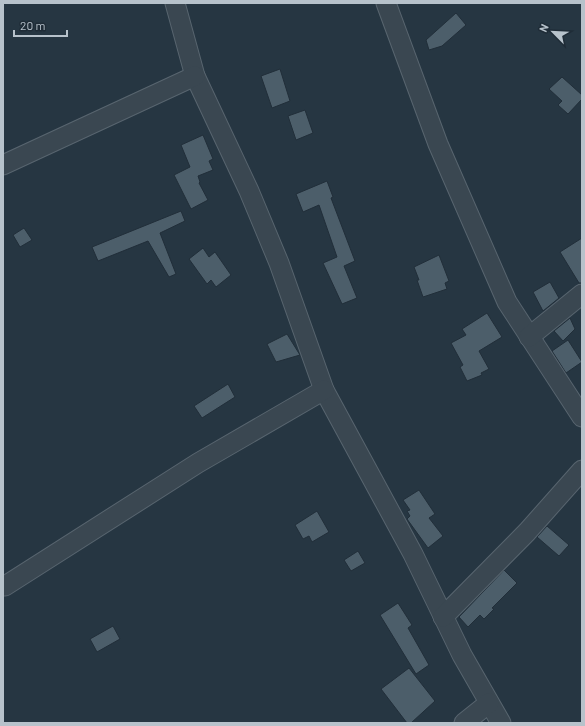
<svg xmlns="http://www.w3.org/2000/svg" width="585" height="726" font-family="Barlow,sans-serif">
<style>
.building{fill:#4c5e6a;stroke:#212e39}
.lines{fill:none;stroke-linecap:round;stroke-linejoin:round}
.street-casing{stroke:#58656f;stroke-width:21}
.street{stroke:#3a4751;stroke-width:19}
</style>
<rect width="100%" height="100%" fill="#263642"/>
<!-- building -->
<g class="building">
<polygon points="456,13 466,25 442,46 429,50 426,40"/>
<polygon points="280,69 290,101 272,108 261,76"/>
<polygon points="562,77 582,95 582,99 568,114 558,105 562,101 549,89"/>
<polygon points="305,110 313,133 296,140 288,116"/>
<polygon points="203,135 213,159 209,161 213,170 198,176 200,182 199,183 208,200 191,209 174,175 190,167 181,145"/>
<polygon points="327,181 333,197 331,198 355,261 344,266 357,298 342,304 323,263 337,257 319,205 303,212 296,194"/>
<polygon points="181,211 185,221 160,233 176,274 169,277 148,241 98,261 92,247"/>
<polygon points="24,228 32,240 20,247 13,235"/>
<polygon points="582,238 582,283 579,283 560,252"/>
<polygon points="203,248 209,257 215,252 231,275 216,287 211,280 207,284 189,259"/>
<polygon points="439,255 449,281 445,283 447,289 423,297 417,280 419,280 414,267"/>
<polygon points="550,282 559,298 543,311 533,292"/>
<polygon points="487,313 502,337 479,351 489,369 481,373 482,375 467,381 460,367 463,365 451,343 466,335 462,329"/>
<polygon points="570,318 575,329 563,341 554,331"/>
<polygon points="287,334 300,355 276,362 267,344"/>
<polygon points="568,340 582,362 566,373 552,351"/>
<polygon points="228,384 235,397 202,418 194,406"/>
<polygon points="419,490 435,514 429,518 443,536 428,548 407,519 410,516 407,511 410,510 403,500"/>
<polygon points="317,511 329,532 312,542 309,536 303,539 295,525"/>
<polygon points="547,526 569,545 559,556 537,537"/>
<polygon points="358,551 365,563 351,571 344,560"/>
<polygon points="504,570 517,583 492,608 494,609 484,619 480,615 468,627 459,617"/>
<polygon points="398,603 412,625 408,628 429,665 416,674 380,615"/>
<polygon points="113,626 120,639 97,652 90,639"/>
<polygon points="409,668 435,701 411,723 407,723 381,689"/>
</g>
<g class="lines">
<!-- street casing -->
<g class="street-casing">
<g id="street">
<polyline points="175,3 195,76 249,191 279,263 324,390 413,554 462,655 501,723"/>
<polyline points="386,3 438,144 507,302 582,417"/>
<polyline points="3,165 195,76"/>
<polyline points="529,337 582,294"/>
<polyline points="5,586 198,463 324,390"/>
<polyline points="443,617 527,532 582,470"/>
<polyline points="464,723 489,703"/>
</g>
</g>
<!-- street -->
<use href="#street" class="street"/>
</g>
<!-- border -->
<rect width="585" height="726" fill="none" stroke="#b7c2cb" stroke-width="8"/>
<!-- north arrow -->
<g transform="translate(553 32) rotate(294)" stroke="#1f2c37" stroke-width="3" paint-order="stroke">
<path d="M0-3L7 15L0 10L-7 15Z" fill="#b7c2cb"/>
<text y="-6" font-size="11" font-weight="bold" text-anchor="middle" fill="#b7c2cb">N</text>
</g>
<!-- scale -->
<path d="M14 30v6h53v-6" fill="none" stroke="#b7c2cb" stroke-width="2"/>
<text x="20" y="30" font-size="12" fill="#b7c2cb" stroke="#1f2c37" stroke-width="3" paint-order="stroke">20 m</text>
</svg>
